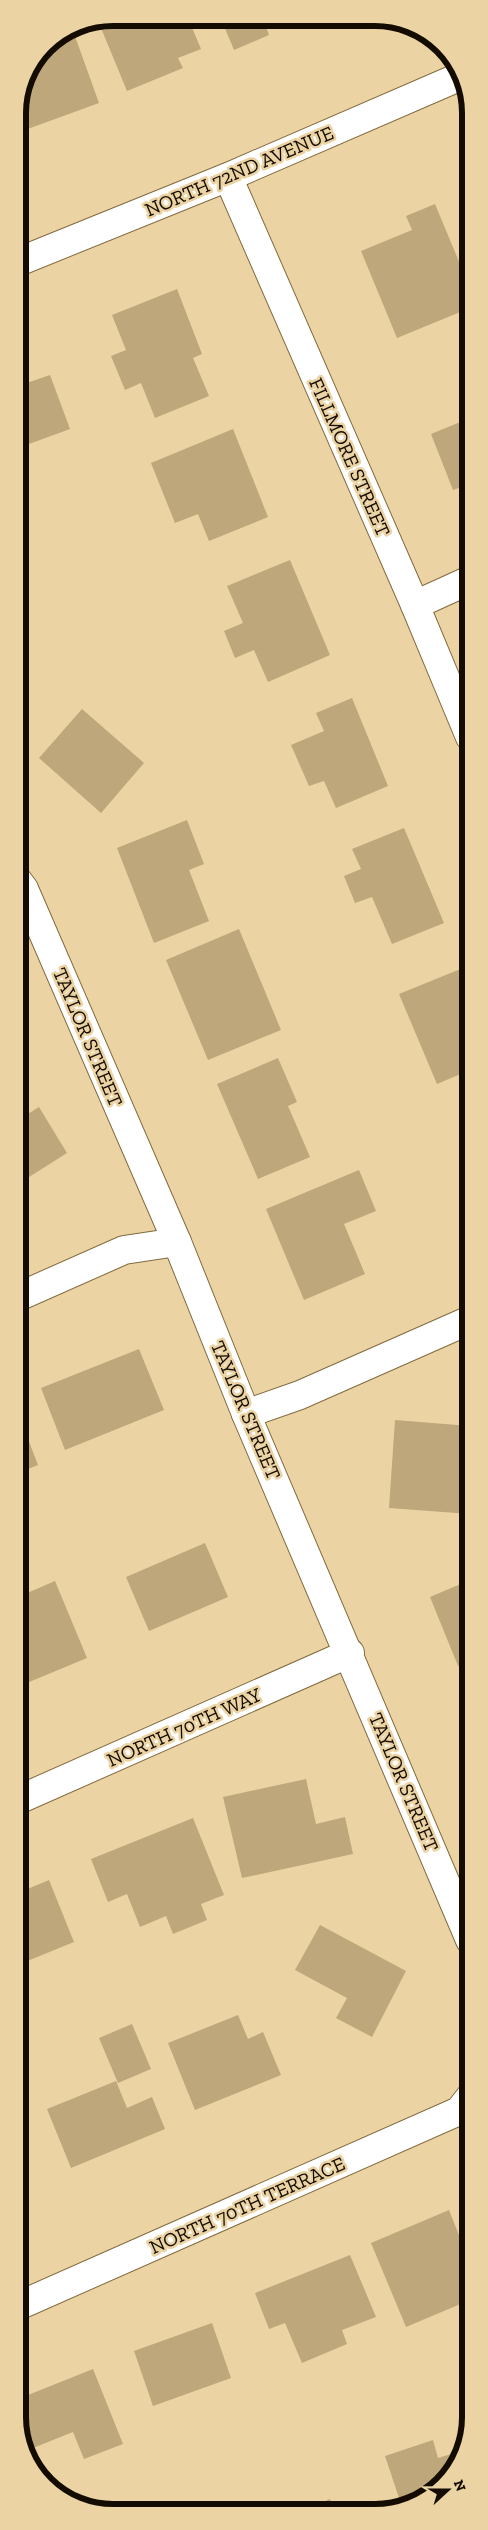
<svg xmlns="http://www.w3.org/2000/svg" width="488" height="2530" font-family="'Zilla Slab',serif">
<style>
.building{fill:#bea77a}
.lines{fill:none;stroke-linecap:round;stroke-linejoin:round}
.minor-casing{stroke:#806b3f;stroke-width:30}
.tertiary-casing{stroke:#806b3f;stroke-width:30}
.minor{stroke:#fff;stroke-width:28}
.tertiary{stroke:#fff;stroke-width:28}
.labels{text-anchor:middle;stroke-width:5;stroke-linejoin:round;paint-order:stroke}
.street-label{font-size:20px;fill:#140c00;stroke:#ebd3a4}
.rim{fill:none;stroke:#140c00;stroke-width:6}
</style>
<rect width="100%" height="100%" fill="#ebd3a4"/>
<!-- building -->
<g class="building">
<polygon points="113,18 188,18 201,49 178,58 183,68 127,91 101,28 109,25 107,19"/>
<polygon points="221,19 263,19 269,35 234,50"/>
<polygon points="72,28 99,103 25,130 18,107 46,45"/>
<polygon points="435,204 470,288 470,308 397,338 361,251 412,230 406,216"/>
<polygon points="177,289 202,354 193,358 209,396 155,418 141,383 125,390 111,356 126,350 112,315"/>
<polygon points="50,375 70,429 18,448 18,386"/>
<polygon points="470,418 470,484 453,490 431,434"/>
<polygon points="233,429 268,517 209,541 198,514 175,523 151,463"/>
<polygon points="290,560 330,655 268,682 254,650 235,658 224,631 243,623 227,586"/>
<polygon points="352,698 388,786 336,808 324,781 309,786 291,745 324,731 316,713"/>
<polygon points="82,709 144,763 101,813 39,758"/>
<polygon points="187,820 204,864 189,870 209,921 154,943 117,848"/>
<polygon points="404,828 444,923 392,944 372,897 355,903 344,876 361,869 352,849"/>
<polygon points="239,929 281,1030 208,1060 166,960"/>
<polygon points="463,968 470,984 470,1070 437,1084 399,994"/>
<polygon points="278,1058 297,1102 288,1106 310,1157 258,1179 217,1084"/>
<polygon points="39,1107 67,1153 18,1184 18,1120"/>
<polygon points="470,1118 470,1144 461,1122"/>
<polygon points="470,1166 470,1194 460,1170"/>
<polygon points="359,1170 376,1211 344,1224 365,1274 304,1300 266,1209"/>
<polygon points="139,1349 164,1410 65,1450 41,1388"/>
<polygon points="18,1413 38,1465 18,1473"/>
<polygon points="395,1420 470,1426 470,1514 389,1508"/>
<polygon points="205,1543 228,1597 149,1631 126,1577"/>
<polygon points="470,1580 470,1661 458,1666 430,1597"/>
<polygon points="55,1581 87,1658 22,1685 18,1676 18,1597"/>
<polygon points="306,1779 316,1824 345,1817 353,1854 242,1878 223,1797"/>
<polygon points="193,1818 224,1895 201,1904 207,1920 173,1934 166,1916 140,1927 127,1894 108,1902 91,1859"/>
<polygon points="49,1880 74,1942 20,1964 18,1893"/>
<polygon points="320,1925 406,1971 372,2037 336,2018 347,1998 295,1970"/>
<polygon points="238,2015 248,2039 263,2032 281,2075 195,2110 168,2043"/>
<polygon points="132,2024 151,2069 118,2083 99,2038"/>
<polygon points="116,2081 127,2108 152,2097 165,2129 71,2168 47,2109"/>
<polygon points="449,2210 470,2263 470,2300 406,2327 371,2243"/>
<polygon points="350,2255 376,2317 342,2330 347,2344 302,2363 285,2323 269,2329 255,2293"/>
<polygon points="212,2323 231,2378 153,2406 134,2351"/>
<polygon points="93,2369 123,2444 84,2459 73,2432 33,2448 18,2413 18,2399"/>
<polygon points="433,2440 438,2458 458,2452 447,2480 401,2504 385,2456"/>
<polygon points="330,2499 335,2512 301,2511"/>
</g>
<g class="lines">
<!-- minor casing -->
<g class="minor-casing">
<g id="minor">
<polyline points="228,177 415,605 470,737"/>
<polyline points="415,605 470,580"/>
<polyline points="18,881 24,889 177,1242 246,1414 470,1940"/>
<polyline points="18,1297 124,1250 177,1242"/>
<polyline points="246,1414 300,1395 470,1320"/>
<polyline points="18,1800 350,1653"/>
<polyline points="18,2306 459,2111 470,2097"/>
</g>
</g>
<!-- tertiary casing -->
<g class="tertiary-casing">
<polyline id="tertiary" points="18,262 228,177 459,77"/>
</g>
<!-- minor -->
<use href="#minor" class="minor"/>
<!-- tertiary -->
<use href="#tertiary" class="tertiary"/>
</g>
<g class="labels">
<!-- street labels -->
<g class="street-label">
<text transform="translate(239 171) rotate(-23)" y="7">NORTH 72ND AVENUE</text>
<text transform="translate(350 457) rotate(66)" y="7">FILLMORE STREET</text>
<text transform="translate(88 1037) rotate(67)" y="7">TAYLOR STREET</text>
<text transform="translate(246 1410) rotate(67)" y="7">TAYLOR STREET</text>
<text transform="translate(184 1727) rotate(-24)" y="7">NORTH 70TH WAY</text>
<text transform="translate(404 1782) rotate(67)" y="7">TAYLOR STREET</text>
<text transform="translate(247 2205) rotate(-24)" y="7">NORTH 70TH TERRACE</text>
</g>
</g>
<!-- crop -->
<path d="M0 0H488V2530H0ZM113 26H375A87 87 0 0 1 462 113V2417A87 87 0 0 1 375 2504H113A87 87 0 0 1 26 2417V113A87 87 0 0 1 113 26Z" fill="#ebd3a4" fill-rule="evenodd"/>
<path class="rim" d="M113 26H375A87 87 0 0 1 462 113V2417A87 87 0 0 1 375 2504H113A87 87 0 0 1 26 2417V113A87 87 0 0 1 113 26Z"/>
<!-- north arrow -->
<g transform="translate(448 2490) rotate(69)" stroke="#ebd3a4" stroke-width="4" paint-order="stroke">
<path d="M0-4L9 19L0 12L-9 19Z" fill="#140c00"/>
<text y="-8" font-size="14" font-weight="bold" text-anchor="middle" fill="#140c00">N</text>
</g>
</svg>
